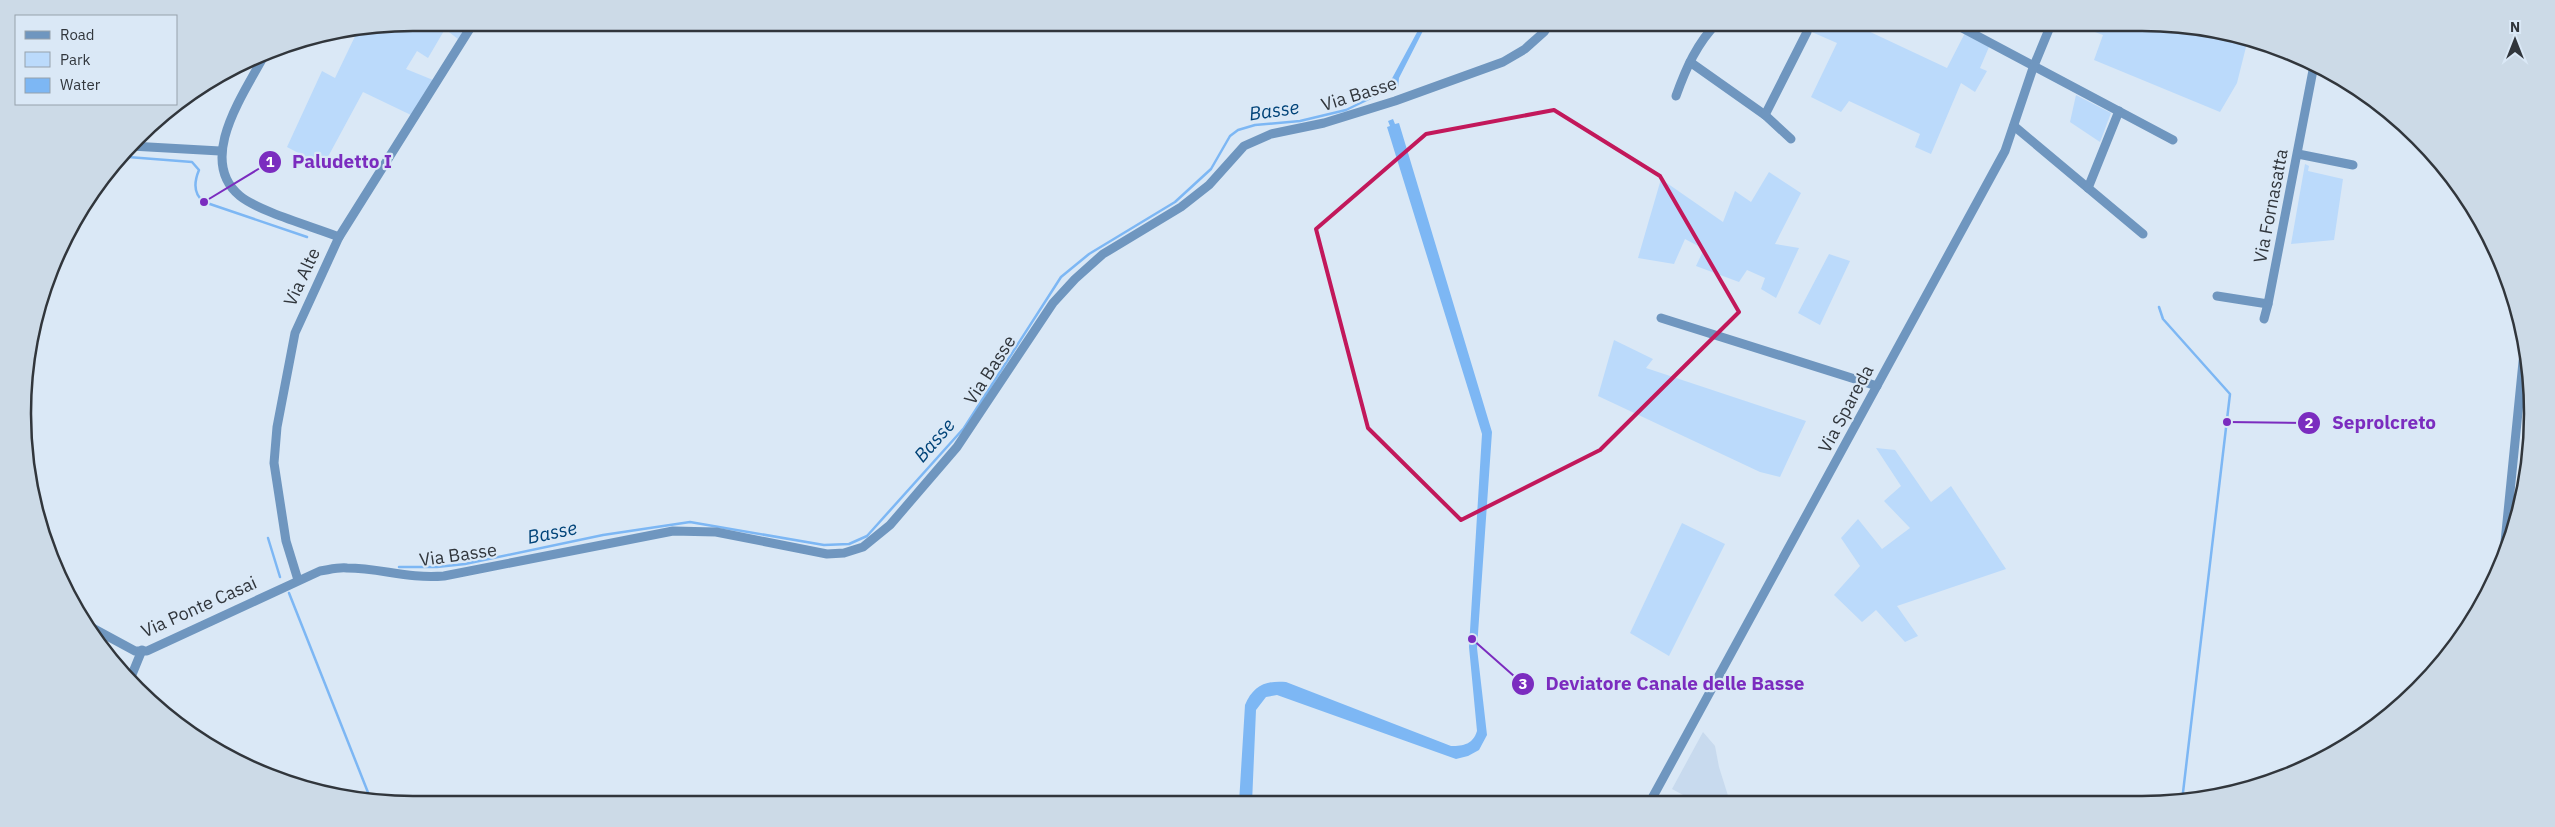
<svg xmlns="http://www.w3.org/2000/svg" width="2555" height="827" font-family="'IBM Plex Sans',sans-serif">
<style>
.built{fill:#c8daee}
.green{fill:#bbdafb}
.water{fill:#7db7f4}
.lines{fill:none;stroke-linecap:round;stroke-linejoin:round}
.stream{stroke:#7db7f4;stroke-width:2.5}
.street{stroke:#6f96bf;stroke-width:9}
.marked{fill:none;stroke:#c2185b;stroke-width:4;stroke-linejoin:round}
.labels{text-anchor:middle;stroke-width:4.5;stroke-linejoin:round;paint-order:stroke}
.street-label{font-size:18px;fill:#31363c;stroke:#dae8f6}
.water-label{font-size:19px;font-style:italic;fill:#004378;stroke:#dae8f6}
.rim{fill:none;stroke:#31363c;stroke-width:2.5}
.leader{fill:none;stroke:#7b2cbf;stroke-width:2}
.callout-dot{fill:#7b2cbf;stroke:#dae8f6;stroke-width:2}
.mark-label{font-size:15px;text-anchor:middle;font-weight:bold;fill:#fff}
.callout-label{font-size:19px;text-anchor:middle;font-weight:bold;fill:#7b2cbf;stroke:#dae8f6;stroke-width:4.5;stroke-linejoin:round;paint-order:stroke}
</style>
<rect width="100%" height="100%" fill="#dae8f6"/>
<!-- built -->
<polygon class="built" points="1703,732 1715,746 1719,767 1730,802 1696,802 1672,789"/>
<!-- green -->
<g class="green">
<polygon points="413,23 468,23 458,39 445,29 428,58 417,51 406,69 433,80 411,115 363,92 323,166 287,147 322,71 335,78 359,28"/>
<polygon points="1791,23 1868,23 1866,30 1947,68 1966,31 1989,47 1980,68 1987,71 1975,92 1961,83 1931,154 1915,147 1920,134 1849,101 1841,112 1811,97 1837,43"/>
<path d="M2071 23C2130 22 2191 22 2248 39L2237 83 2220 112 2094 60 2103 35Z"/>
<polygon points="2076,95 2111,113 2100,142 2070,122"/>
<polygon points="2305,164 2309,166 2308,171 2343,179 2334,240 2291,244"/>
<polygon points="1769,172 1801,193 1775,244 1799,248 1776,298 1761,289 1765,278 1747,270 1739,282 1696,266 1704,249 1685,239 1674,264 1638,258 1661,179 1723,222 1735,191 1751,202"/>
<polygon points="1829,254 1850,261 1820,325 1798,313"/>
<polygon points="1614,340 1653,359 1646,368 1806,421 1780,477 1760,472 1598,396"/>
<polygon points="1876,448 1895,450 1931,502 1951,486 2006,569 1897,606 1918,636 1905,642 1876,610 1862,622 1834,595 1860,566 1841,538 1858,519 1882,549 1910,528 1884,501 1901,486"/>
<polygon points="1682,523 1725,544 1669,656 1630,633"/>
</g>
<!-- water -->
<g class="water">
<polygon points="1422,23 1427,23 1399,78 1398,88 1393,88 1393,85 1389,84"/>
<path d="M1393 119 1395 124 1399 123 1492 432 1477 648 1487 735 1479 750 1468 756 1456 759 1277 695 1266 697 1256 710 1252 803H1239L1245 705C1253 686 1266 680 1286 682L1451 746C1464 746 1473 744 1477 731L1469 647 1482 434 1387 127 1390 126 1388 121Z"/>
</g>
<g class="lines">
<!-- stream -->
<g class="stream">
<path d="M128 152V157L192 162 199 170C194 182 193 194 204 202L307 237"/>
<polyline points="2159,307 2163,319 2230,394 2182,801"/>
<polyline points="268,538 280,577"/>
<polyline points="399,567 437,567 465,564 603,535 690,522 824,545 849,544 867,536 964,428 1061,277 1089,254 1175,202 1211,169 1230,136 1238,130 1255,125 1300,121 1346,110 1383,92"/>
<polyline points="289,593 371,800"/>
</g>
<!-- street -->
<g class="street">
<polyline points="1951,22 2173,140"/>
<path d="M266 52C246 91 195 159 240 196 260 212 314 227 339 237"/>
<polyline points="1690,62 1765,115 1791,139"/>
<path d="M1676 96C1686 68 1697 43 1718 22"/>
<polyline points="1765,115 1807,32"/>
<polyline points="2014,126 2143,234"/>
<polyline points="131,146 220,151"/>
<polyline points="2298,154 2353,165"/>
<polyline points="2088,188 2119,111"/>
<polyline points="2217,296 2268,304 2314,65"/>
<polyline points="1661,318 1877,386"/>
<polyline points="2264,319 2268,304"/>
<polyline points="2505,542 2525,342"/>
<polyline points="298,580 286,541 274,463 277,427 295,333 339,237 474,22"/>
<path d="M87 625 135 651H147L320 571C328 570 338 567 347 568 381 568 407 579 444 576L673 531 716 532 827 554 844 553 863 547 890 525 957 447 1053 303 1075 279 1103 254 1181 207 1209 185 1244 146 1271 134 1324 123 1395 101 1503 62 1525 49 1544 32 1551 22"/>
<polyline points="131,677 142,650"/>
<polyline points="1650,802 2005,151 2033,68 2052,22"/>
</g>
</g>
<!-- marked area -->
<path class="marked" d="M1554 110 1660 176 1739 312 1600 450 1461 520 1368 428 1316 229 1426 134Z"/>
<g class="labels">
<!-- street labels -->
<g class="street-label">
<text transform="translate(1359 94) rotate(-17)" y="6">Via Basse</text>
<text transform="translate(2271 206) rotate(-79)" y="6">Via Fornasatta</text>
<text transform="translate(302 277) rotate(-65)" y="6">Via Alte</text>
<text transform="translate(990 370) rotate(-57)" y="6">Via Basse</text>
<text transform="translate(1846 409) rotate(-62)" y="6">Via Spareda</text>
<text transform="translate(458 555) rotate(-8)" y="6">Via Basse</text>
<text transform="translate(199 607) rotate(-24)" y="6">Via Ponte Casai</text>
</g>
<!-- water labels -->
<g class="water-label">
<text transform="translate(1274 110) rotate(-8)" y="7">Basse</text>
<text transform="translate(934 440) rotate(-49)" y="7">Basse</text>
<text transform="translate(552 532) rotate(-12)" y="7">Basse</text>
</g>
</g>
<!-- crop -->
<path d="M0 0H2555V827H0ZM413 31H2142A382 382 0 0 1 2524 413V414A382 382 0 0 1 2142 796H413A382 382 0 0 1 31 414V413A382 382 0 0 1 413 31Z" fill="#ccdae7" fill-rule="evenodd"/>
<path class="rim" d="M413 31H2142A382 382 0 0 1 2524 413V414A382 382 0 0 1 2142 796H413A382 382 0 0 1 31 414V413A382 382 0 0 1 413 31Z"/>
<!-- callouts -->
<path class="leader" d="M204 202L270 162M2227 422L2309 423M1472 639L1523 684"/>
<g class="callout-dot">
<circle cx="204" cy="202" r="5"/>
<circle cx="2227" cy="422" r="5"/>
<circle cx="1472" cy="639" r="5"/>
<circle cx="270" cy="162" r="12"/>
<circle cx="2309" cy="423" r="12"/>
<circle cx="1523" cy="684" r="12"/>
</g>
<g class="mark-label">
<text x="270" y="167">1</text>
<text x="2309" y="428">2</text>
<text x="1523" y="689">3</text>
</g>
<g class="callout-label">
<text x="342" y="168">Paludetto I</text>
<text x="2384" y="429">Seprolcreto</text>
<text x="1675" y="690">Deviatore Canale delle Basse</text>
</g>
<!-- legend -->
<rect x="15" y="15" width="162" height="90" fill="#dae8f6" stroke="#96a1ac"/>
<rect x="25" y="31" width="25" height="8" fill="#6f96bf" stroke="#96a1ac"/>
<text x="60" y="40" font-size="15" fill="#31363c">Road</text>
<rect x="25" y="52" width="25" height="15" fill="#bbdafb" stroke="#96a1ac"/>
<text x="60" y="65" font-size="15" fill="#31363c">Park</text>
<rect x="25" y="78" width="25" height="15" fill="#7db7f4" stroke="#96a1ac"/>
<text x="60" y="90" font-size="15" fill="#31363c">Water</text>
<!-- north arrow -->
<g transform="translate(2515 40)" stroke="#dae8f6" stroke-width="4" paint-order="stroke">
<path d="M0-4L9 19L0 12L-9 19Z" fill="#31363c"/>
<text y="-8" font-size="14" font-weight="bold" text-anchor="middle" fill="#31363c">N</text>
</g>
</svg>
